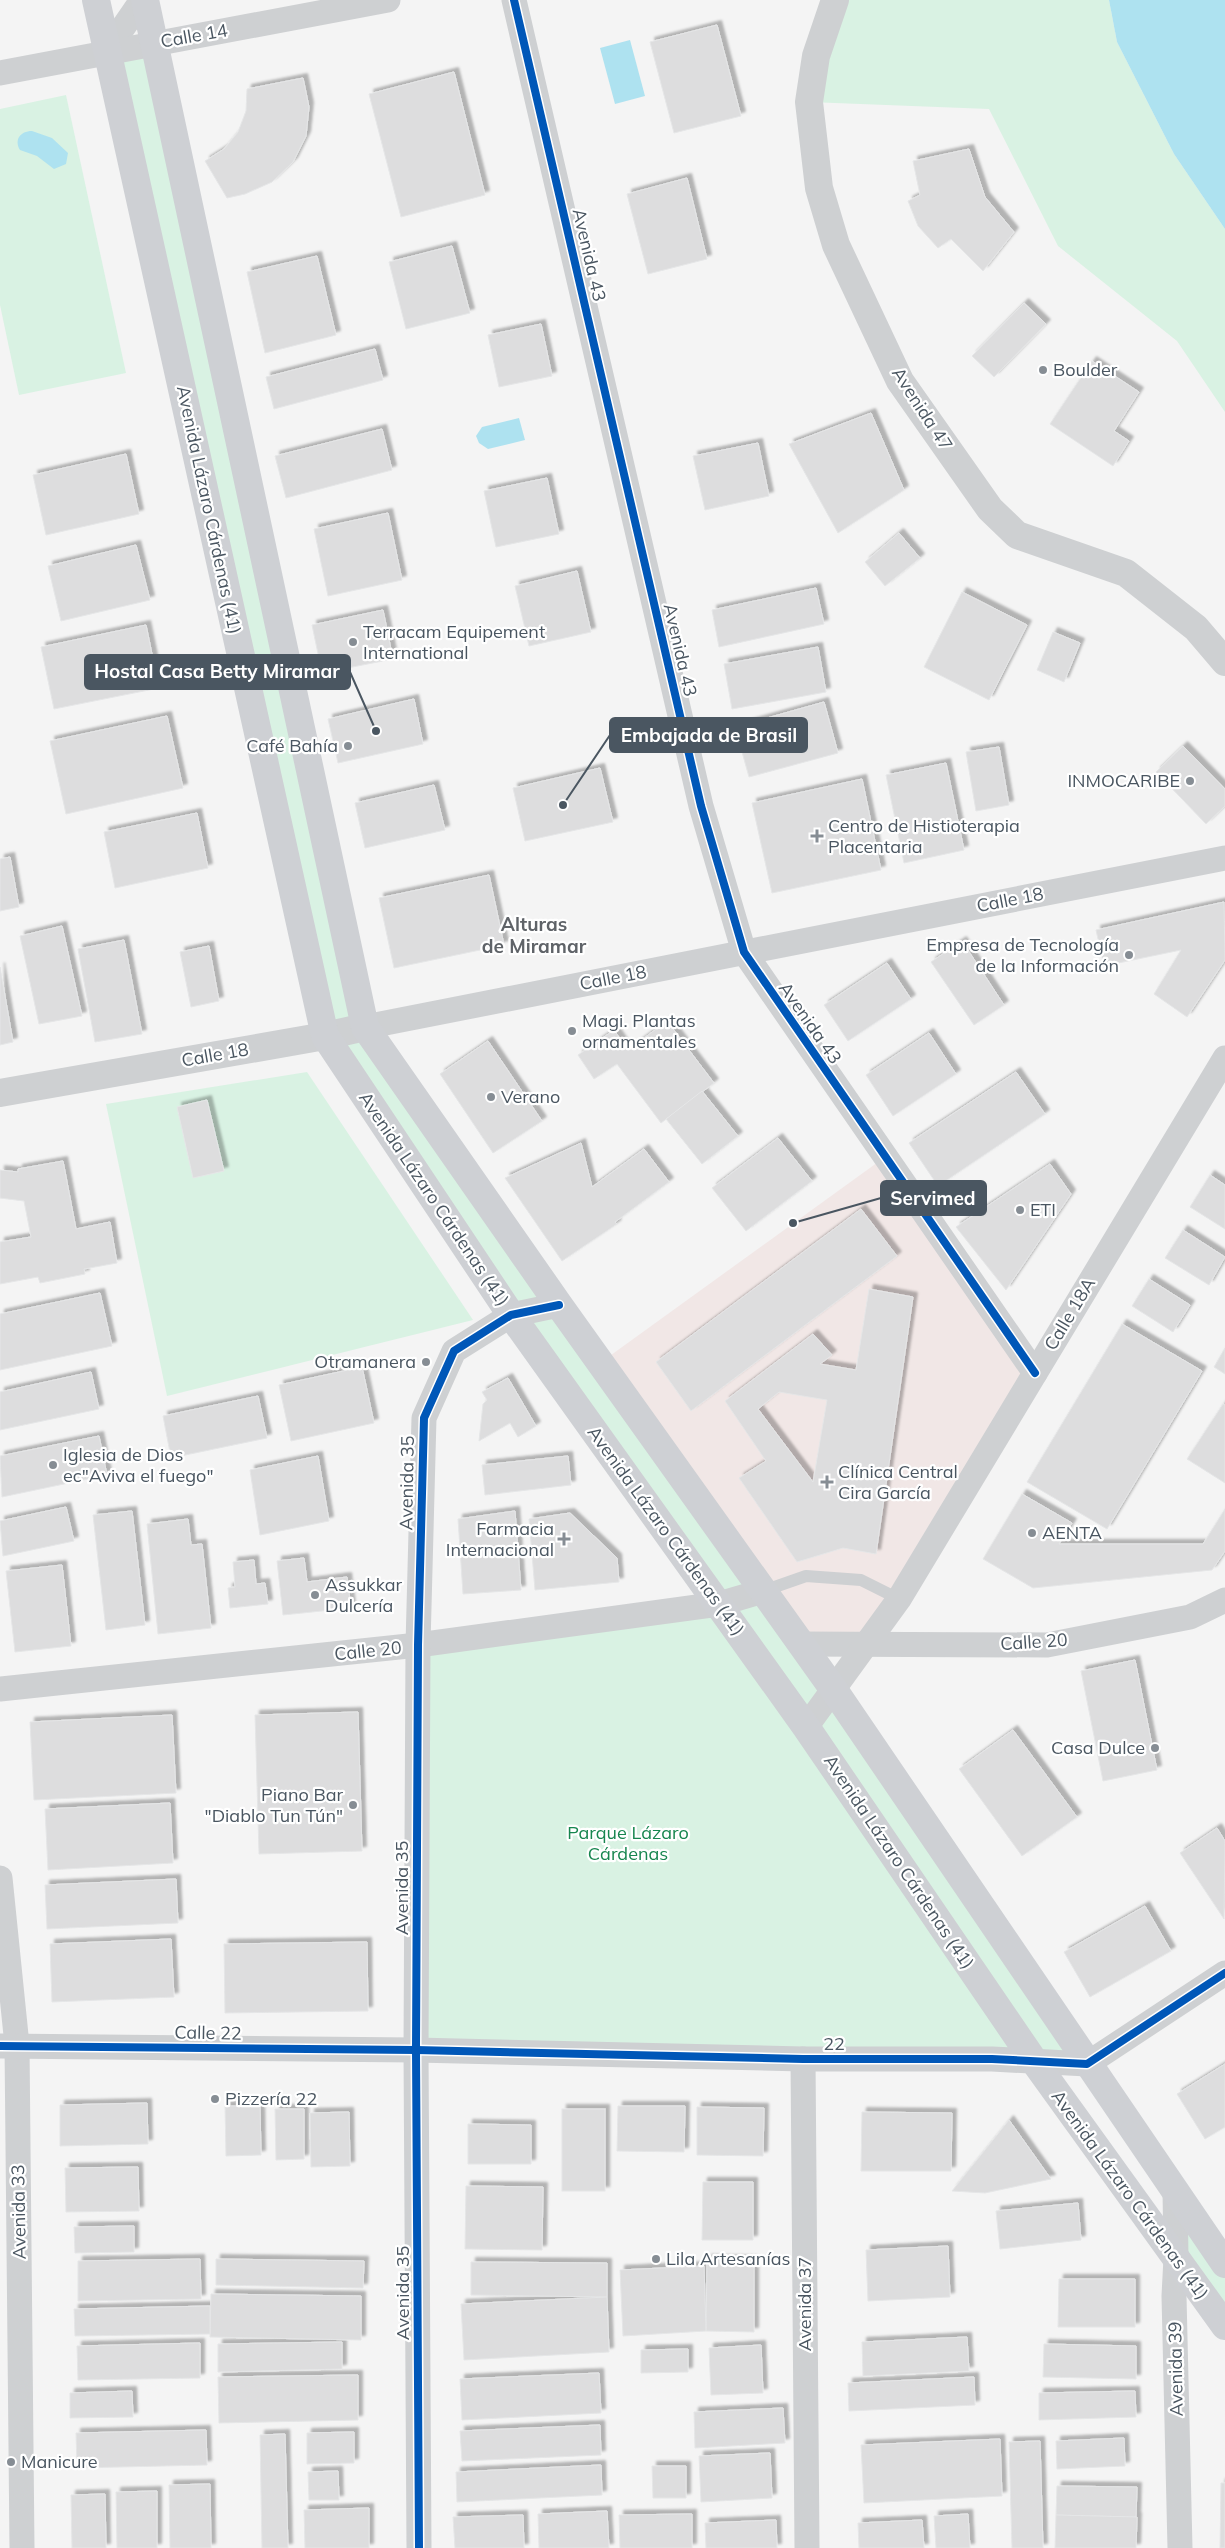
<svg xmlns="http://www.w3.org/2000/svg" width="1225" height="2548" font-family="Mulish,sans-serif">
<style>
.medical{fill:#f1e7e6}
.green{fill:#d9f2e3}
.water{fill:#aee2f0}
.building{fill:#ddddde;stroke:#e5e6e7;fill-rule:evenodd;filter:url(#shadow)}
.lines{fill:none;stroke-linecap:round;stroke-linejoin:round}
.service{stroke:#ced0d2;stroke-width:12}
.minor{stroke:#ced0d2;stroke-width:25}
.tertiary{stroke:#ced0d2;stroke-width:28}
.secondary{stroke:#ced0d4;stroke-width:28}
.cycleway-casing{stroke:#fff;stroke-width:11}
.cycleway{stroke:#0057b8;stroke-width:8}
.poi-dot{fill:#868d94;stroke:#fff;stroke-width:2}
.labels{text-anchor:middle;stroke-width:4.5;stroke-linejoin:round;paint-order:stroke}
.street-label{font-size:18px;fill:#4a5661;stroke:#fff}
.poi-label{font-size:18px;fill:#4a5661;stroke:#fff;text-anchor:start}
.park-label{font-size:18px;fill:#17864f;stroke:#fff}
.neighbourhood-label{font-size:19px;font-weight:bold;fill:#5f6368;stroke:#fff}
.leader{fill:none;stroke:#4a5661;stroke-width:2}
.callout-dot{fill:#4a5661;stroke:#fff;stroke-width:2}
.callout{fill:#4a5661;stroke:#4a5661;stroke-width:2}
.callout-label{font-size:19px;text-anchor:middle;font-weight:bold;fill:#fff}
</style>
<defs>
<filter id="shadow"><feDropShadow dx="4.5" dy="-4.5" stdDeviation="1" flood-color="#0004"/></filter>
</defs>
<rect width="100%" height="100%" fill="#f4f4f4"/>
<!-- medical -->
<polygon class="medical" points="885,1157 1035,1373 867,1645 800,1644 600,1363"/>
<!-- green -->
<g class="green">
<polygon points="835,0 1109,0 1117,42 1174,154 1225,229 1225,412 1177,341 1058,246 989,109 809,102"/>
<polygon points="154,51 365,1027 1097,2059 416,2050 418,1645 718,1604 325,1036 108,60"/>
<polygon points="66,95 126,373 19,395 0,305 0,109"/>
<polygon points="307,1072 473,1320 167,1396 106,1104"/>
<polygon points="1181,2182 1225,2246 1225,2319 1181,2256"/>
</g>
<!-- water -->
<g class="water">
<polygon points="1109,0 1225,0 1225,229 1174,154 1117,42"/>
<polygon points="630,40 645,96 615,104 600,48"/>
<path d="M32 131 52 138 68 153 66 164 54 169 37 156 20 150C14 140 20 131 32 131Z"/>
<polygon points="519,418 525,440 488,449 479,443 476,436 482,427"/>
</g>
<!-- building -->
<g class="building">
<polygon points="717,25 741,116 674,133 650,42"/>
<polygon points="454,72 485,195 401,217 369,94"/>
<polygon points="303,78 309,107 306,136 293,162 272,182 245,194 227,198 205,161 224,149 238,132 246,111 247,89"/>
<polygon points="969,149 985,197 1014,232 983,271 951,239 938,248 918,226 908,201 920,195 913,161"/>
<polygon points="687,178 707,259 648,274 627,194"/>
<polygon points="452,246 470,313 406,329 389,262"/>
<polygon points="317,256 336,335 265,353 247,272"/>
<polygon points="1024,303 1046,324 994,377 972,356"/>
<polygon points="541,324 552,376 499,387 488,335"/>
<polygon points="375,349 383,380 274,409 266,377"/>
<polygon points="1092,361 1139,392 1114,431 1129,441 1113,466 1050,424"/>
<polygon points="871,413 904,490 838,533 789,444"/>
<polygon points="382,429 392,470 286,498 275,456"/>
<polygon points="758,443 769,496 705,510 693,456"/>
<polygon points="126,454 139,514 46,535 33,475"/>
<polygon points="547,478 559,534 496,547 484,491"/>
<polygon points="388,513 402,580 328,596 314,529"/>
<polygon points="899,533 920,558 885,586 865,562"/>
<polygon points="136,545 150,600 61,621 48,566"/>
<polygon points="577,571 591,632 529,646 515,586"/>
<polygon points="816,588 824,624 719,647 712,610"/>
<polygon points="962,592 1027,625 989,700 924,667"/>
<polygon points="383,610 393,659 322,673 312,625"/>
<polygon points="146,625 159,688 54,709 41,647"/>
<polygon points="1053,632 1080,643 1064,682 1037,670"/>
<polygon points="818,647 826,692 732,709 724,664"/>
<polygon points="414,699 423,744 338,763 328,719"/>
<polygon points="824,702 838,753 749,777 735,727"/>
<polygon points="167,716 183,788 66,814 50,741"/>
<polygon points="1183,746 1225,789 1225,806 1206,824 1156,772"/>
<polygon points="999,747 1009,805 976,811 966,752"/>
<polygon points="946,763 964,850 904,863 886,775"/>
<polygon points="600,768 613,822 525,841 513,788"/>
<polygon points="862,779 881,870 772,893 752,803"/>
<polygon points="434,785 445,830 365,848 355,803"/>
<polygon points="197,813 208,868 115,888 104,832"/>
<polygon points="10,857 19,907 0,911 0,859"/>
<polygon points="489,875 504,945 394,968 379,898"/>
<polygon points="1224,902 1225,960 1187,1017 1154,994 1181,950 1104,966 1096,930"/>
<polygon points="62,926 82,1016 39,1024 20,936"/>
<polygon points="124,940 142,1034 95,1042 78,949"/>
<polygon points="962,941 1004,1005 974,1025 931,962"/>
<polygon points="209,946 219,1001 191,1007 180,952"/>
<polygon points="887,963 911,999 848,1041 824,1005"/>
<polygon points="0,967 13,1042 0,1045"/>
<polygon points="667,1021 714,1083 661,1123 617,1064 594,1079 578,1055 614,1030 628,1050"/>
<polygon points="929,1033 956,1074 893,1116 866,1075"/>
<polygon points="488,1041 542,1121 493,1153 440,1074"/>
<polygon points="1016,1072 1045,1114 938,1186 909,1143"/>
<polygon points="702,1091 738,1136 702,1164 666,1119"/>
<polygon points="207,1100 224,1171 193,1178 177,1107"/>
<polygon points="778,1138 812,1181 746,1231 712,1188"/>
<polygon points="581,1143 592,1187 644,1149 669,1182 615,1222 617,1224 562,1261 505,1178"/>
<polygon points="63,1161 76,1229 110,1222 117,1263 84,1269 85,1274 40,1283 38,1277 0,1284 0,1242 31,1237 24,1201 0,1198 0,1170 18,1172 18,1169"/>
<polygon points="1050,1164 1071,1194 1006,1290 956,1227"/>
<polygon points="1210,1175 1225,1185 1225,1229 1190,1207"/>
<polygon points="861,1209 897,1256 691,1411 656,1362"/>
<polygon points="1183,1230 1225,1257 1209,1285 1165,1258"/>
<polygon points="1149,1279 1190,1305 1173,1332 1132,1306"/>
<path d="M869 1289 913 1297 876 1554 843 1548 797 1562 739 1478 766 1461 725 1401 813 1334 832 1355 820 1364 856 1370ZM779 1392 827 1400 813 1482 758 1409Z"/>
<polygon points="100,1293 112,1346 0,1370 0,1314"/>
<polygon points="1122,1324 1202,1371 1107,1529 1027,1482"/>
<polygon points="1225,1348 1225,1374 1214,1367"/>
<polygon points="362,1367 374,1423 291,1441 279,1385"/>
<polygon points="91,1372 99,1409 0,1430 0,1392"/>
<polygon points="508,1378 536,1426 518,1437 510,1423 479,1441 483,1404 487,1400 482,1392"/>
<polygon points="258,1396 267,1438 171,1458 163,1416"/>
<polygon points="1223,1404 1225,1405 1225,1483 1187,1459"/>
<polygon points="99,1436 107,1475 2,1497 0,1456"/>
<polygon points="318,1456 329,1521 260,1535 250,1470"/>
<polygon points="568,1456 571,1485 485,1495 482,1465"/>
<polygon points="1022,1494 1072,1523 1059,1544 1203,1544 1225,1509 1225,1551 1212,1570 1033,1588 983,1559"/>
<polygon points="66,1507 74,1541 3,1556 0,1521"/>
<polygon points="132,1511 145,1625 106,1630 93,1515"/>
<polygon points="515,1511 521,1590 463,1594 458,1519"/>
<polygon points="570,1513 617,1558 619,1582 535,1590 529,1519"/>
<polygon points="188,1519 191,1545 202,1544 211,1628 158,1634 147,1524"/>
<polygon points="304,1558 307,1582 347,1577 351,1608 283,1615 277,1561"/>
<polygon points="254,1560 256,1584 265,1583 268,1604 230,1608 228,1588 235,1587 233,1562"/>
<polygon points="62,1565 71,1646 15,1652 6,1571"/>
<polygon points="1135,1660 1157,1770 1103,1781 1081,1671"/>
<polygon points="358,1712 362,1851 259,1854 255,1715"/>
<polygon points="172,1715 176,1793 34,1800 30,1722"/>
<polygon points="1013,1730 1077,1817 1022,1856 959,1769"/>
<polygon points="170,1803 173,1863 48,1870 45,1809"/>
<polygon points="1217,1828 1225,1841 1224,1919 1180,1853"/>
<polygon points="176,1879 178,1923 47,1929 45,1885"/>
<polygon points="1145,1906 1171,1951 1090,1997 1064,1952"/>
<polygon points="171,1939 174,1997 52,2002 50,1944"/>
<polygon points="367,1942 368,2011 225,2013 224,1944"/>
<polygon points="1225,2064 1225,2127 1205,2139 1177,2094"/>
<polygon points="147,2103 148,2144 60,2146 60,2105"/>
<polygon points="225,2106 260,2106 261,2155 226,2156"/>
<polygon points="618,2106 685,2106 684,2152 617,2151"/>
<polygon points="697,2107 764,2108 763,2156 697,2155"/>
<polygon points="275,2109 304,2109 304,2159 276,2160"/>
<rect x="562" y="2109" width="43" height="82"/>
<polygon points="349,2112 350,2166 311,2167 310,2113"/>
<polygon points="862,2112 952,2113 951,2171 861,2171"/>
<polygon points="1009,2120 1051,2179 985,2193 952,2191"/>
<polygon points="468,2124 531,2125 531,2164 468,2164"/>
<polygon points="138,2167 139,2211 66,2212 65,2168"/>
<polygon points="703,2182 753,2182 753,2240 702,2240"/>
<polygon points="466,2186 543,2187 542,2250 465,2249"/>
<polygon points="1078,2203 1081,2240 1000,2249 996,2211"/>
<polygon points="134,2226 134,2252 75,2253 74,2227"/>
<polygon points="948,2246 950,2297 868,2301 866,2250"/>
<polygon points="200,2259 201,2299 78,2301 78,2261"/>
<polygon points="216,2259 364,2261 363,2288 216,2285"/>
<polygon points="707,2259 754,2260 754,2332 706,2331"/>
<polygon points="471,2262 607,2263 607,2297 471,2295"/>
<polygon points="704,2266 706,2331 623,2336 620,2270"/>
<polygon points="1059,2279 1135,2279 1135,2327 1058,2327"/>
<polygon points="211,2294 361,2296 361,2340 210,2337"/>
<polygon points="607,2297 609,2352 464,2360 461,2304"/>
<polygon points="210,2306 210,2334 75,2336 74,2309"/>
<polygon points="967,2337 969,2371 863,2376 862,2342"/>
<polygon points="342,2342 342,2369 218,2372 218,2344"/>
<polygon points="200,2343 200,2378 78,2380 77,2346"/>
<polygon points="1044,2344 1136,2346 1136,2379 1043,2377"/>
<polygon points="761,2345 763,2393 711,2395 709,2348"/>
<polygon points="688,2349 688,2372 641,2373 641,2350"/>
<polygon points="599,2373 601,2413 462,2420 460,2379"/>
<polygon points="358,2375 358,2420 219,2423 218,2377"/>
<polygon points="974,2377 975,2405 849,2411 848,2383"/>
<polygon points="132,2391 133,2417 70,2418 70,2393"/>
<polygon points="1135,2391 1136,2417 1039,2420 1039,2393"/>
<polygon points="783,2408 785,2443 695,2448 694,2412"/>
<polygon points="600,2425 601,2455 462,2461 460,2431"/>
<polygon points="206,2430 207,2465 77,2468 76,2433"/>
<polygon points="354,2432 354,2463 307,2464 307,2433"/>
<polygon points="285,2434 288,2548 262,2548 260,2435"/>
<polygon points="1124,2438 1125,2466 1057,2469 1056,2441"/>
<polygon points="1000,2439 1002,2496 864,2503 861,2445"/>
<polygon points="1040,2441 1043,2548 1012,2548 1009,2442"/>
<polygon points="770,2453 772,2498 701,2502 699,2456"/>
<polygon points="601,2465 602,2495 457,2502 456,2472"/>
<polygon points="652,2466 686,2466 686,2498 653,2498"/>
<polygon points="338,2471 339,2500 309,2500 308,2472"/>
<polygon points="1221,2483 1225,2483 1225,2548 1220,2548"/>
<polygon points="210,2484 211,2548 170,2548 169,2485"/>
<polygon points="1057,2486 1137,2487 1136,2517 1056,2515"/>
<polygon points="157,2491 157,2548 117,2548 116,2492"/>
<polygon points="105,2494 106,2548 72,2548 71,2495"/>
<polygon points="369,2508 369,2548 305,2548 304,2510"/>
<polygon points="607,2511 609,2548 539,2548 538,2514"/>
<polygon points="692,2514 692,2548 620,2548 619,2515"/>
<polygon points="968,2514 970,2548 936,2548 934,2516"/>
<polygon points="523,2515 524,2548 455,2548 453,2517"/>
<polygon points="1056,2515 1137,2517 1136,2548 1055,2548"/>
<polygon points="776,2520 777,2548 706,2548 705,2523"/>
<polygon points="922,2520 924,2548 859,2548 858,2523"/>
</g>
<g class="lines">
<!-- service -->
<polyline class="service" points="763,1591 806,1576 861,1580 899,1599"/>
<!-- minor -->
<g class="minor">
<polyline points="514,0 701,806 744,952 1035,1373"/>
<polyline points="107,51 142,0"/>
<polyline points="0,73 388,0"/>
<polyline points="365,1027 1225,858"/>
<polyline points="800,1644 1047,1645 1190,1617 1225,1600"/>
<polyline points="0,1689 418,1645 719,1604 763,1591"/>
<polyline points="806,1727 899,1599 1225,1058"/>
<polyline points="0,1878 17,2045 22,2548"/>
<polyline points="0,2046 416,2050 803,2059 992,2059 1087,2064 1225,1973"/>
<polyline points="803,2059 807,2548"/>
<polyline points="1175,2190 1176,2258 1174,2296 1180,2548"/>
<polyline points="419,2548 416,2050 418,1645 424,1418 454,1351 511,1315 559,1305"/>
</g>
<!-- tertiary -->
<g class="tertiary">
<polyline points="835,0 816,56 809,102 819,188 836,245 900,381 990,509 1017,535 1126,573 1196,628 1225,662"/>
<polyline points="0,1093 325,1036 365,1027"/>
</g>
<!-- secondary -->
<g class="secondary">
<polyline points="96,0 325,1036 511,1315 806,1727 1034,2061 1225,2326"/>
<polyline points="145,0 365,1027 559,1305 834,1690 1225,2264"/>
</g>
<!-- cycleway casing -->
<g class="cycleway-casing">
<g id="cycleway">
<polyline points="514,0 701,806 744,952 1035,1373"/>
<polyline points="0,2046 416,2050 803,2059 992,2059 1087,2064 1225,1973"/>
<polyline points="419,2548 416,2050 418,1645 424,1418 454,1351 511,1315 559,1305"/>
</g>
</g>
<!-- cycleway -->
<use href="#cycleway" class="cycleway"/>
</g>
<!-- markers -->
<g class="poi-dot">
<circle cx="1043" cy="370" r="5"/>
<circle cx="353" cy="642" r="5"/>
<circle cx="348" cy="746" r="5"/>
<circle cx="1190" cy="781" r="5"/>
<path d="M814.5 828.5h5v5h5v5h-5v5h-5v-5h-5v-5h5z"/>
<circle cx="1129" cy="955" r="5"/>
<circle cx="572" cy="1031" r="5"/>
<circle cx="491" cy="1097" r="5"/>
<circle cx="1020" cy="1210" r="5"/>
<circle cx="426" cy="1362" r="5"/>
<circle cx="53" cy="1465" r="5"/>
<path d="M824.5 1474.5h5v5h5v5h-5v5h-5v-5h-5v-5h5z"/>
<circle cx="1032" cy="1533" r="5"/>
<path d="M561.5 1531.5h5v5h5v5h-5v5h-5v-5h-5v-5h5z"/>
<circle cx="315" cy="1595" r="5"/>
<circle cx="1155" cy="1748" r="5"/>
<circle cx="353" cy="1805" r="5"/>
<circle cx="215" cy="2099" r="5"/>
<circle cx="656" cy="2259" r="5"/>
<circle cx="11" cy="2462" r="5"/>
</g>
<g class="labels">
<!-- street labels -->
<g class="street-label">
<text transform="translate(194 36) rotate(-10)" y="6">Calle 14</text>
<text transform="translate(589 255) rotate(77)" y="6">Avenida 43</text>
<text transform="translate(922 409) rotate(57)" y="6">Avenida 47</text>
<text transform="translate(209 510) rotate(78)" y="6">Avenida Lázaro Cárdenas (41)</text>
<text transform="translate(680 650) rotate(77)" y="6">Avenida 43</text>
<text transform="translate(1010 900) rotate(-11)" y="6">Calle 18</text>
<text transform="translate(613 978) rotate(-11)" y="6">Calle 18</text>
<text transform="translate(810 1023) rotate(55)" y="6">Avenida 43</text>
<text transform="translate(215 1055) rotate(-10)" y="6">Calle 18</text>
<text transform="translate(434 1199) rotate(56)" y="6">Avenida Lázaro Cárdenas (41)</text>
<text transform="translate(1070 1314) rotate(-59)" y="6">Calle 18A</text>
<text transform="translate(407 1483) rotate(-89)" y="6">Avenida 35</text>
<text transform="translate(666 1531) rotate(54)" y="6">Avenida Lázaro Cárdenas (41)</text>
<text transform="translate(1034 1642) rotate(-4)" y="6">Calle 20</text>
<text transform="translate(368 1651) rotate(-6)" y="6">Calle 20</text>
<text transform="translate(899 1862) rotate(56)" y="6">Avenida Lázaro Cárdenas (41)</text>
<text transform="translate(402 1888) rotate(-90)" y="6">Avenida 35</text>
<text transform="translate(208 2033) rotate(1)" y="6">Calle 22</text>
<text x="834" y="2050">22</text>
<text transform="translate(1130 2195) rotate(54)" y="6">Avenida Lázaro Cárdenas (41)</text>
<text transform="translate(19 2212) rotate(-91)" y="6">Avenida 33</text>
<text transform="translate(403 2293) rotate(-90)" y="6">Avenida 35</text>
<text transform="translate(805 2304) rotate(-90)" y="6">Avenida 37</text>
<text transform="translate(1176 2369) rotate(-91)" y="6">Avenida 39</text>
</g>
<!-- poi labels -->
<g class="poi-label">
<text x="1053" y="376">Boulder</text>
<text x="363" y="638">Terracam Equipement<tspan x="363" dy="21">International</tspan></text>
<text x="338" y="752" text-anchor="end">Café Bahía</text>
<text x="1180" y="787" text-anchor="end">INMOCARIBE</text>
<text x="828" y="832">Centro de Histioterapia<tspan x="828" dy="21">Placentaria</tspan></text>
<text x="1119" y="951" text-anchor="end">Empresa de Tecnología<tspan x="1119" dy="21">de la Información</tspan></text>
<text x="582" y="1027">Magi. Plantas<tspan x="582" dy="21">ornamentales</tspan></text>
<text x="501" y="1103">Verano</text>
<text x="1030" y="1216">ETI</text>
<text x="416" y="1368" text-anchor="end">Otramanera</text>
<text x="63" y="1461">Iglesia de Dios<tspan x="63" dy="21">ec"Aviva el fuego"</tspan></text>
<text x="838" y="1478">Clínica Central<tspan x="838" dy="21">Cira García</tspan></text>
<text x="554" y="1535" text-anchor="end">Farmacia<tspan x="554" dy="21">Internacional</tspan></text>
<text x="1042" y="1539">AENTA</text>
<text x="325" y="1591">Assukkar<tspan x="325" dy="21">Dulcería</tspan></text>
<text x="1145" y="1754" text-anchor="end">Casa Dulce</text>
<text x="343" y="1801" text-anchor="end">Piano Bar<tspan x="343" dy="21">"Diablo Tun Tún"</tspan></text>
<text x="225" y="2105">Pizzería 22</text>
<text x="666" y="2265">Lila Artesanías</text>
<text x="21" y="2468">Manicure</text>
</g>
<!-- park labels -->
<g class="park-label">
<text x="628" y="1839">Parque Lázaro<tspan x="628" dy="21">Cárdenas</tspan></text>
</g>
<!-- neighbourhood labels -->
<g class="neighbourhood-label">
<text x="534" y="931">Alturas<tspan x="534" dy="22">de Miramar</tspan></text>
</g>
</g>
<!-- callouts -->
<path class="leader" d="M376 731L350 672M563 805L610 735M793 1223L881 1198"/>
<g class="callout-dot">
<circle cx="376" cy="731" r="5"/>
<circle cx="563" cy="805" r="5"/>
<circle cx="793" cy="1223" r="5"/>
</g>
<g class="callout">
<rect x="85" y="655" width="265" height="34" rx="5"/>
<rect x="610" y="718" width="197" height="34" rx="5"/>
<rect x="881" y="1181" width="105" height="34" rx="5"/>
</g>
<g class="callout-label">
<text x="217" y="678">Hostal Casa Betty Miramar</text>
<text x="709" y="742">Embajada de Brasil</text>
<text x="933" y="1205">Servimed</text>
</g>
</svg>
